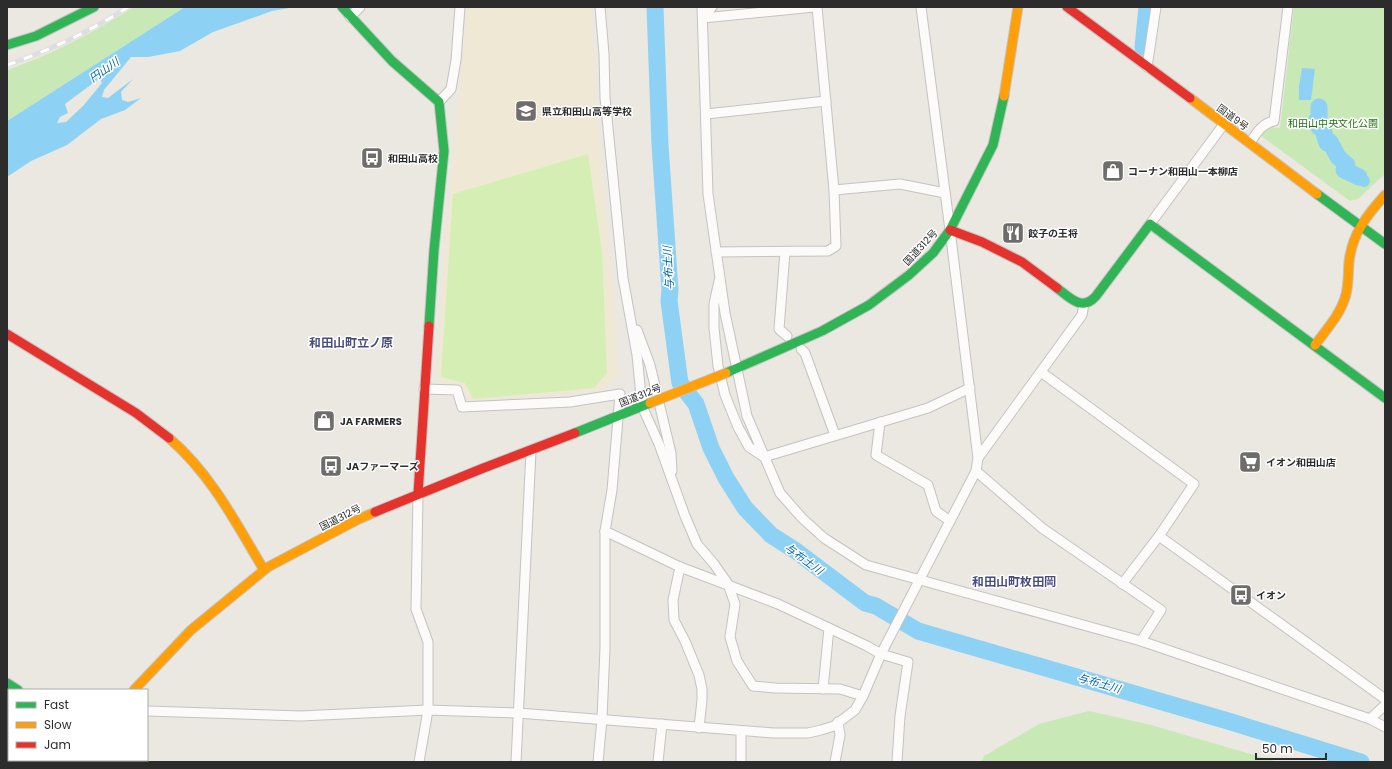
<svg xmlns="http://www.w3.org/2000/svg" width="1392" height="769" font-family="Poppins,'Noto Sans JP',sans-serif">
<style>
.education{fill:#efe8d5}
.green{fill:#c8e9b6}
.pitch{fill:#d4eeb3}
.water{fill:#8dd2f4;fill-rule:evenodd}
.lines{fill:none;stroke-linecap:round;stroke-linejoin:round}
.river{stroke:#8dd2f4;stroke-width:17}
.street-casing{stroke:#c4c3c3;stroke-width:11}
.fast-casing{stroke:#c4c3c3;stroke-width:11}
.slow-casing{stroke:#c4c3c3;stroke-width:11}
.jam-casing{stroke:#c4c3c3;stroke-width:11}
.street{stroke:#fcfbfa;stroke-width:9}
.fast{stroke:#30b455;stroke-width:9}
.slow{stroke:#ff9f0a;stroke-width:9}
.jam{stroke:#e5322d;stroke-width:9}
.rail-casing{stroke:#dededf;stroke-width:4.5}
.rail{stroke:#fff;stroke-width:3;stroke-dasharray:9;stroke-linecap:butt}
.slow-bridge-casing{stroke:#c6c4c2;stroke-width:11;stroke-linecap:butt}
.slow-bridge{stroke:#ff9f0a;stroke-width:9}
.labels{text-anchor:middle;stroke-width:3;stroke-linejoin:round;paint-order:stroke}
.poi-label{font-size:10px;font-weight:bold;fill:#2c2c2c;stroke:#fff;text-anchor:start}
.street-label{font-size:10px;fill:#2c2c2c;stroke:#fff}
.park-label{font-size:10px;fill:#1f7212;stroke:#fff}
.water-label{font-size:11px;font-style:italic;fill:#0065ac;stroke:#fff}
.quarter-label{font-size:12px;font-weight:bold;fill:#474d82;stroke:#fff}
</style>
<rect width="100%" height="100%" fill="#ebe7e1"/>
<!-- education -->
<polygon class="education" points="466,7 592,7 596,108 614,297 619,376 601,391 468,401 464,387 436,382 447,222 465,35"/>
<!-- green -->
<g class="green">
<path d="M134 7H185L7 121V70C52 55 94 32 134 7Z"/>
<polygon points="1294,7 1385,7 1385,174 1358,199 1350,201 1261,136 1268,127 1280,128"/>
<polygon points="1089,711 1151,725 1278,762 981,762 984,756 1039,724"/>
</g>
<!-- pitch -->
<polygon class="pitch" points="588,154 602,253 607,373 594,388 473,399 465,383 441,377 453,194"/>
<!-- water -->
<g class="water">
<path d="M185 7H295L272 11 213 32 180 51 148 57H131L104 90 102 97 108 98 133 79 121 92 122 100 128 102 141 98 125 110 101 119 67 145 31 161 7 177V121ZM100 78 102 83 84 105 66 122 57 123 60 117 68 113 65 104Z"/>
<polygon points="1302,68 1315,69 1311,100 1299,100 1299,86"/>
<circle cx="1364" cy="181" r="6"/>
</g>
<g class="lines">
<!-- river -->
<g class="river">
<polyline points="655,7 660,145 670,290 669,301 680,383 696,404 711,448 726,478 745,508 771,535 796,551 865,603 876,606 918,631 1228,721 1361,762"/>
<polyline points="1143,47 1147,7"/>
<polyline points="1319,107 1319,118 1317,120 1319,127 1322,127 1327,143 1330,142 1338,157 1347,165 1344,170 1359,177"/>
</g>
<!-- street casing -->
<g class="street-casing">
<g id="street">
<polyline points="600,7 604,54 605,98 623,278 637,355 642,406 659,444 685,516 697,544 714,564 728,584 735,604 730,637 737,661 753,686 775,688 840,689 863,696"/>
<polyline points="702,7 708,194 725,313 747,416 780,493 802,518 824,538 866,565 1141,641 1370,719 1385,727"/>
<polyline points="350,17 360,7"/>
<polyline points="703,18 814,7"/>
<polyline points="703,18 712,7"/>
<polyline points="1147,67 1156,7"/>
<polyline points="439,102 451,89 456,60 460,7"/>
<polyline points="706,114 826,101"/>
<path d="M1250 143C1256 134 1262 123 1274 121L1288 7"/>
<polyline points="834,190 900,184 945,193"/>
<polyline points="1150,224 1224,124"/>
<polyline points="716,252 828,251 836,246 834,190 817,7"/>
<polyline points="785,252 779,329 787,336"/>
<polyline points="719,281 714,304 714,328 718,366 725,395 738,427 749,447 764,457 928,408 970,388"/>
<polyline points="637,330 650,365 671,453 672,471"/>
<polyline points="801,349 805,353 835,435"/>
<polyline points="1041,372 1194,484 1159,536 1122,584"/>
<polyline points="424,389 457,390 462,407 570,402 620,394 612,490 605,531 605,648 602,719 598,762"/>
<polyline points="880,422 876,455 928,485 936,511 950,521"/>
<polyline points="978,458 1082,315 1084,304"/>
<polyline points="976,471 1042,528 1161,610 1141,641"/>
<polyline points="418,494 416,609 428,642 428,710 419,762"/>
<polyline points="605,531 680,567 778,604 867,646 881,654 908,662 900,716 897,762"/>
<polyline points="1159,536 1385,699"/>
<polyline points="680,567 673,600 674,620 685,641 699,675 702,689 702,700 699,728"/>
<polyline points="823,689 829,628"/>
<polyline points="147,711 301,716 428,710 518,713 773,733 808,733 821,730 834,726 855,710 863,696 881,654 976,471 978,458 950,230 921,7"/>
<polyline points="1370,719 1385,705"/>
<polyline points="516,762 531,451"/>
<polyline points="658,762 662,724"/>
<polyline points="741,762 741,731"/>
<polyline points="835,762 840,735 838,722"/>
</g>
</g>
<!-- fast casing -->
<g class="fast-casing">
<g id="fast">
<polyline points="342,7 392,61 439,102 444,151 434,250 429,326"/>
<polyline points="7,45 36,36 94,7"/>
<polyline points="1317,194 1385,244"/>
<path d="M1057 288C1070 298 1082 312 1096 296L1150 224 1385 398"/>
<polyline points="726,373 822,331 869,305 909,275 933,253 950,230 993,145 1004,96"/>
<polyline points="575,433 650,403"/>
<polyline points="7,683 18,690"/>
<polyline points="82,762 83,760"/>
</g>
</g>
<!-- slow casing -->
<g class="slow-casing">
<g id="slow">
<polyline points="1004,96 1018,7"/>
<polyline points="1190,98 1317,194"/>
<path d="M1315 345C1326 330 1339 316 1345 298 1349 286 1348 274 1349 262 1352 234 1367 215 1385 195"/>
<path d="M169 438C211 474 236 523 264 570"/>
<polyline points="134,690 191,630 268,567 357,520 375,512"/>
<polyline points="134,760 137,762"/>
</g>
</g>
<!-- jam casing -->
<g class="jam-casing">
<g id="jam">
<polyline points="1067,7 1190,98"/>
<polyline points="950,230 982,242 1022,262 1057,288"/>
<polyline points="7,334 136,413 169,438"/>
<polyline points="418,494 429,326"/>
<polyline points="375,512 481,469 575,433"/>
</g>
</g>
<!-- street -->
<use href="#street" class="street"/>
<!-- fast -->
<use href="#fast" class="fast"/>
<!-- slow -->
<use href="#slow" class="slow"/>
<!-- jam -->
<use href="#jam" class="jam"/>
<!-- rail casing -->
<g class="rail-casing">
<path id="rail" d="M7 65C48 51 91 31 128 7"/>
</g>
<!-- rail -->
<use href="#rail" class="rail"/>
<!-- slow-bridge casing -->
<g class="slow-bridge-casing">
<polyline id="slow-bridge" points="650,403 726,373"/>
</g>
<!-- slow-bridge -->
<use href="#slow-bridge" class="slow-bridge"/>
</g>
<!-- icons -->
<defs>
<g id="school-square" transform="scale(1.15)"><rect x="-9" y="-9" width="18" height="18" rx="4" fill="#6f6d6b" stroke="#fff"/><path d="M0-5L7-2L0 1L-7-2ZM-4 1L0 2.5L4 1V4Q0 6-4 4Z" fill="#fff"/></g>
<g id="bus-square" transform="scale(1.15)"><rect x="-9" y="-9" width="18" height="18" rx="4" fill="#6f6d6b" stroke="#fff"/><path d="M-5-6H5V4H4V6H2V4H-2V6H-4V4H-5ZM-3.5-4V0h7V-4ZM-3.5 1.2v1.5H-2V1.2ZM2 1.2v1.5H3.5V1.2Z" fill="#fff"/></g>
<g id="shop-square" transform="scale(1.15)"><rect x="-9" y="-9" width="18" height="18" rx="4" fill="#6f6d6b" stroke="#fff"/><path d="M-5-2.5h2.3a2.7 3.5 0 0 1 5.4 0H5L5.5 6h-11ZM-1.5-2.5h3a1.5 2.3 0 0 0-3 0Z" fill="#fff"/></g>
<g id="restaurant-square" transform="scale(1.15)"><rect x="-9" y="-9" width="18" height="18" rx="4" fill="#6f6d6b" stroke="#fff"/><path d="M-5-6h1v4h1v-4h1v4h1v-4h1v5L-1.5 .5V6h-2V.5L-5-1ZM5-6V6H3V1.5H1.5Q1.5-4 5-6Z" fill="#fff"/></g>
<g id="supermarket-square" transform="scale(1.15)"><rect x="-9" y="-9" width="18" height="18" rx="4" fill="#6f6d6b" stroke="#fff"/><path d="M-6-5.5h2.5l.6 2H6L4.5 2H-2.5L-4.4-4H-6ZM-1.5 3.2a1.3 1.3 0 1 0 .1 0ZM3 3.2a1.3 1.3 0 1 0 .1 0Z" fill="#fff"/></g>
</defs>
<g fill-rule="evenodd">
<use href="#school-square" x="526" y="111"/>
<use href="#bus-square" x="372" y="158"/>
<use href="#shop-square" x="1113" y="171"/>
<use href="#restaurant-square" x="1013" y="233"/>
<use href="#shop-square" x="324" y="421"/>
<use href="#supermarket-square" x="1250" y="462"/>
<use href="#bus-square" x="331" y="466"/>
<use href="#bus-square" x="1241" y="595"/>
</g>
<g class="labels">
<!-- poi labels -->
<g class="poi-label">
<text x="542" y="115">県立和田山高等学校</text>
<text x="388" y="162">和田山高校</text>
<text x="1128" y="175">コーナン和田山一本柳店</text>
<text x="1028" y="237">餃子の王将</text>
<text x="340" y="425">JA FARMERS</text>
<text x="1266" y="466">イオン和田山店</text>
<text x="346" y="470">JAファーマーズ</text>
<text x="1256" y="599">イオン</text>
</g>
<!-- street labels -->
<g class="street-label">
<text transform="translate(1233 117) rotate(36)" y="4">国道9号</text>
<text transform="translate(920 247) rotate(-47)" y="4">国道312号</text>
<text transform="translate(640 395) rotate(-22)" y="4">国道312号</text>
<text transform="translate(340 517) rotate(-27)" y="4">国道312号</text>
</g>
<!-- park labels -->
<g class="park-label">
<text x="1333" y="127">和田山中央文化公園</text>
</g>
<!-- water labels -->
<g class="water-label">
<text transform="translate(104 70) rotate(-35)" y="4">円山川</text>
<text transform="translate(668 268) rotate(-93)" y="4">与布土川</text>
<text transform="translate(804 559) rotate(36)" y="4">与布土川</text>
<text transform="translate(1099 683) rotate(16)" y="4">与布土川</text>
</g>
<!-- quarter labels -->
<g class="quarter-label">
<text x="351" y="347">和田山町立ノ原</text>
<text x="1014" y="586">和田山町枚田岡</text>
</g>
</g>
<!-- border -->
<rect width="1392" height="769" fill="none" stroke="#2c2c2c" stroke-width="16"/>
<!-- legend -->
<rect x="8" y="689" width="140" height="72" fill="#ffffff" stroke="#ababab"/>
<rect x="16" y="702" width="20" height="6" fill="#30b455" stroke="#ababab"/>
<text x="44" y="709" font-size="12" fill="#2c2c2c">Fast</text>
<rect x="16" y="722" width="20" height="6" fill="#ff9f0a" stroke="#ababab"/>
<text x="44" y="729" font-size="12" fill="#2c2c2c">Slow</text>
<rect x="16" y="742" width="20" height="6" fill="#e5322d" stroke="#ababab"/>
<text x="44" y="749" font-size="12" fill="#2c2c2c">Jam</text>
<!-- scale -->
<path d="M1256 753v6h70v-6" fill="none" stroke="#2c2c2c" stroke-width="2"/>
<text x="1262" y="753" font-size="12" fill="#2c2c2c" stroke="#ffffff" stroke-width="3" paint-order="stroke">50 m</text>
</svg>
